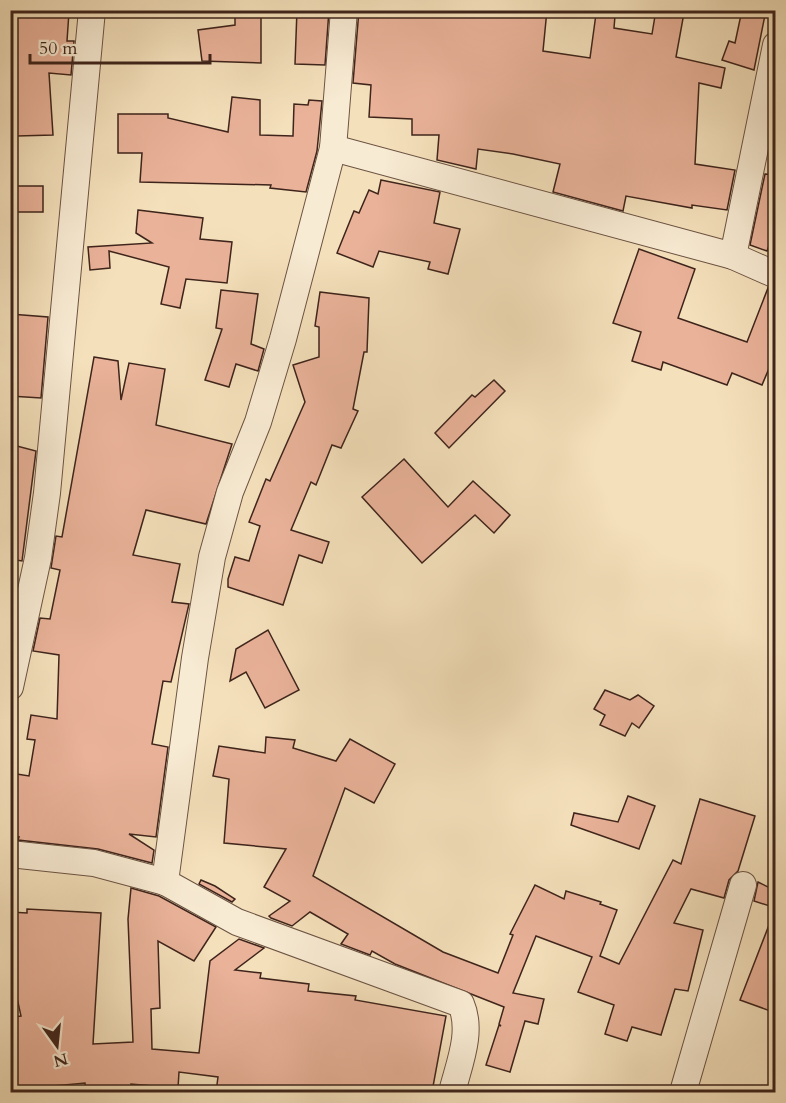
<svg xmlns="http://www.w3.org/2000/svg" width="786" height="1103" font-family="Cardo,serif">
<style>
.building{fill:#e9b299;stroke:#3e241b;stroke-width:1.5}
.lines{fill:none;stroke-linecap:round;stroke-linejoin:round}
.minor-casing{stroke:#6c5343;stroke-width:28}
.minor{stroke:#f8ebd3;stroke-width:26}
</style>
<rect width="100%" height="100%" fill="#f4e0bb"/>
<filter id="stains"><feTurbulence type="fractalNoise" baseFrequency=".00333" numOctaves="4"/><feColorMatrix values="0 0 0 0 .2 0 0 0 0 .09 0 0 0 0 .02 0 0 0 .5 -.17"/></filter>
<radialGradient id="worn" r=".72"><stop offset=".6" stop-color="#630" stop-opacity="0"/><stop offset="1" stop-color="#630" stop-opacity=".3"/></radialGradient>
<!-- building -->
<g class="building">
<polygon points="235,10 261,10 261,63 202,61 198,30 235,25"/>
<polygon points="297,10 329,10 325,65 295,64"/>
<polygon points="359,10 547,10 543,51 590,58 596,14 615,16 614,28 652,34 656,10 684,13 676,57 725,68 721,88 699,83 695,164 735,170 727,210 692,205 692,208 626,196 623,211 553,192 560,164 513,154 478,149 476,169 437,160 439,135 412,135 412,119 369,117 371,85 353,83"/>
<polygon points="742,10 766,10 754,70 722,60 729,41 735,43"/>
<polygon points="10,11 69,12 67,41 74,41 71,75 49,73 53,135 17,136 13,73 10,73"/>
<polygon points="232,97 260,100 260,135 293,136 294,104 308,105 309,100 322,101 317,151 306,192 270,188 271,185 140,182 142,153 118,153 118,114 168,114 168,118 228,132"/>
<polygon points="765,174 776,175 769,203 776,206 776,227 767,251 750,245"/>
<polygon points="381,180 440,192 434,223 460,229 448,274 428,269 430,262 379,251 373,267 337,253 354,211 359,213 369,190 378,194"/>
<rect x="10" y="186" width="33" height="26"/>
<polygon points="138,210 203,218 200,239 232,242 227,283 186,279 180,308 161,304 169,267 109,251 110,268 90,270 88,247 152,243 136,233"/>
<polygon points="639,249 695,269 678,318 747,342 768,288 776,290 776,352 762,385 732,373 727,385 663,362 661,370 632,361 641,332 613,323"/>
<polygon points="221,290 258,294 251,344 264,349 258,371 236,364 229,387 205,380 222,329 216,328"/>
<polygon points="320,292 369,298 367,352 364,352 353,409 358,411 341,448 332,445 316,485 311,482 291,530 329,542 322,563 299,555 283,605 228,587 228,579 235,557 249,561 260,526 249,522 266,479 270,481 305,402 293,365 319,357 319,327 315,326"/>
<polygon points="10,314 48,317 41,398 10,396"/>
<polygon points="94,357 118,361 121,400 129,363 165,369 156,425 232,444 206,524 146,510 133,555 180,564 172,602 189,604 171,682 163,681 152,744 168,747 156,837 129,834 154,850 152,863 98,849 18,840 19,837 10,836 10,773 29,776 35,740 27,739 31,715 57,719 59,655 33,651 40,618 50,619 60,570 51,568 56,536 62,537"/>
<polygon points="494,380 505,391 449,448 435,433 472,395 475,397"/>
<polygon points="13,445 36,451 22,561 10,559 10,455"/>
<polygon points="404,459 448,507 473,481 510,515 494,533 475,515 422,563 362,497"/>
<polygon points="268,630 299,690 265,708 246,672 230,681 236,649"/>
<polygon points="605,690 630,700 638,695 654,706 639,728 632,723 625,736 600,725 605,715 594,709"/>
<polygon points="266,737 295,740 293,748 336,761 350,739 395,764 374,803 345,788 313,876 443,952 498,973 513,935 510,934 535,885 564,899 566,891 601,902 600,904 617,910 600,956 619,964 673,860 681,864 700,799 755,816 738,871 729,880 724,898 691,889 674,923 703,930 688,991 675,989 661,1035 632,1027 627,1041 605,1034 614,1005 578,992 592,957 536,936 513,993 544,999 538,1024 525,1021 510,1072 486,1065 499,1025 501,1026 499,1024 504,1007 395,964 372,951 370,955 341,944 348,934 310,912 292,926 271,918 269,916 290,901 264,887 286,849 224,843 229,779 213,776 219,746 265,753"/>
<polygon points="628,796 655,806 639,849 571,825 574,813 618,822"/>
<polygon points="201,880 215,886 235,899 232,902 199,884"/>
<polygon points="758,882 776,891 776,908 754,901"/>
<polygon points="131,888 159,896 216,927 194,961 158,941 160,1008 151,1009 152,1049 199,1053 210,961 239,939 264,948 235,970 261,973 260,978 309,984 308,991 356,996 355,1000 446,1016 432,1092 216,1092 218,1077 179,1072 178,1088 131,1084 131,1089 86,1092 85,1083 10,1090 10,1017 21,1016 10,966 10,912 27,913 27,909 101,913 93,1044 133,1042 128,919"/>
<polygon points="774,912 776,913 776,1013 740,1000"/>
</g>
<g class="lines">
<!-- minor casing -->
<g class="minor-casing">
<g id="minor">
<polyline points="333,148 733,256 776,275"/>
<polyline points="733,256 776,45"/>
<polyline points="10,687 38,558 47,493 92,10"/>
<path d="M10 854 94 863 165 882 237 922 461 1004C473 1032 459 1064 452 1092"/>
<polyline points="165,882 195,658 212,557 230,492 258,422 283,339 333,148 344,10"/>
<polyline points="683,1092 743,885"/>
</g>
</g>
<!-- minor -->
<use href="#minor" class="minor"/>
</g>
<!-- margin -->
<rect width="786" height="1103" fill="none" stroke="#f4e0bb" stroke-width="36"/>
<rect x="12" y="12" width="762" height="1079" fill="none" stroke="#3e241b" stroke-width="3"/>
<rect x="18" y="18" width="750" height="1067" fill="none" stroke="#3e241b" stroke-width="1.5"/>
<!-- north arrow -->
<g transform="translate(57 1046) rotate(165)" stroke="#f8ebd3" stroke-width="4.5" paint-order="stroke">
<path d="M0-4.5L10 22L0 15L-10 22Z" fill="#3e241b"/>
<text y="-9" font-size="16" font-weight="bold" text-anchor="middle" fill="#3e241b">N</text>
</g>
<!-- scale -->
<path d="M30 54v9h180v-9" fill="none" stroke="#3e241b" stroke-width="3"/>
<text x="39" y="54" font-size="18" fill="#3e241b" stroke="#f8ebd3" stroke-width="4.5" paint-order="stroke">50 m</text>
<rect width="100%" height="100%" filter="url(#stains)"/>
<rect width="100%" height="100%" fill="url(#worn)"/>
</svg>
